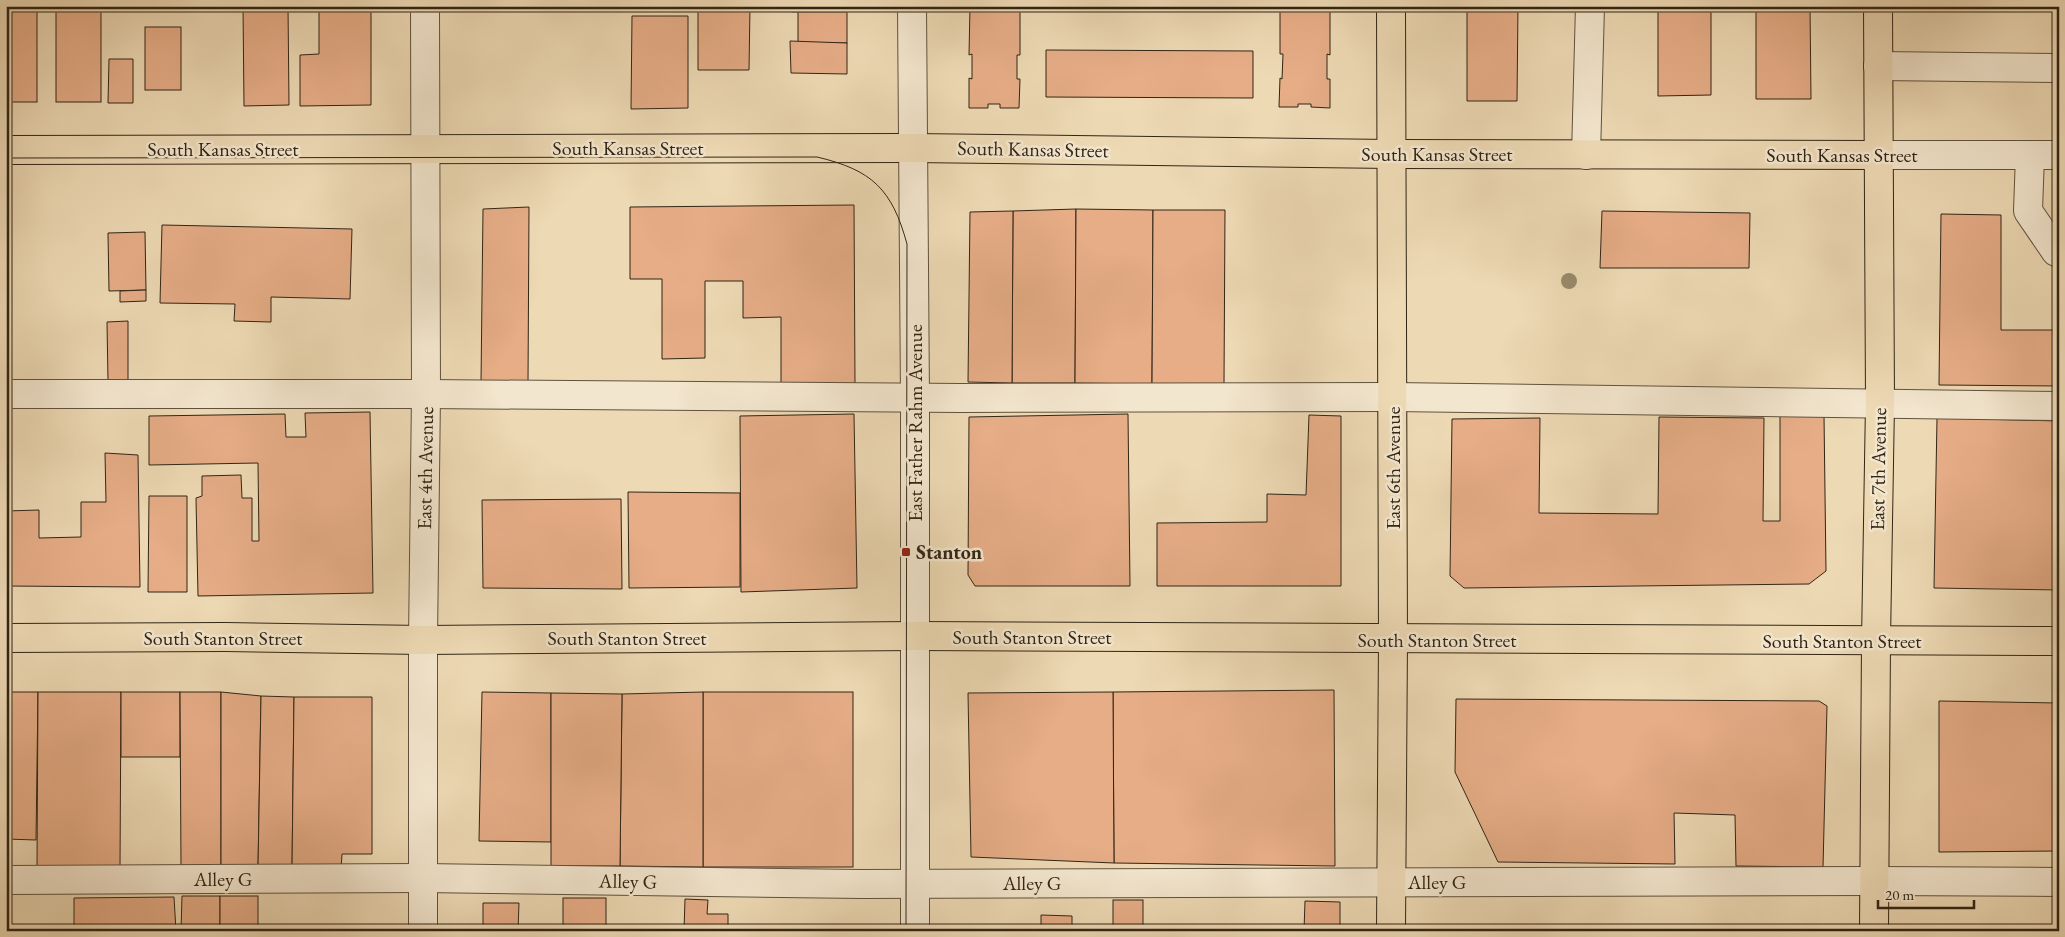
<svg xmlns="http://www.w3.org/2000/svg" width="2065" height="937" font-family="'EB Garamond',serif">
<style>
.building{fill:#e6ad87;stroke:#312515}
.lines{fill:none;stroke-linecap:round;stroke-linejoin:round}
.minor-casing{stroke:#60523d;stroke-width:30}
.major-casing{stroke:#312515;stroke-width:30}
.minor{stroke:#f3e6ce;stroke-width:28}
.major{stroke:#edd9b4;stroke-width:28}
.tram{stroke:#312515;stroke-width:1}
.tree{fill:#998b6c}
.poi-dot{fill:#8f2418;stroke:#f3e6ce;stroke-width:2}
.labels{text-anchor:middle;stroke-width:5;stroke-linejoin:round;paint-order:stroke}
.street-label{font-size:20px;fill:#312515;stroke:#f3e6ce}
.poi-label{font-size:20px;font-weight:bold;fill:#312515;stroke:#f3e6ce;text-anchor:start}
</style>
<rect width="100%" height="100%" fill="#edd9b4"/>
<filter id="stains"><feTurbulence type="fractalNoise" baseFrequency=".004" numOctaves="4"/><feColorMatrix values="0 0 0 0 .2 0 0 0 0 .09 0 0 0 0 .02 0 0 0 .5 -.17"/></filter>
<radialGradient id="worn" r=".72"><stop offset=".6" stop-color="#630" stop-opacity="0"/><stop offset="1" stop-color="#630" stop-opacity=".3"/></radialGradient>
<!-- building -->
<g class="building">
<rect x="6" y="6" width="31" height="96"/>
<rect x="56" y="6" width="45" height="96"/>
<polygon points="243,6 288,6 289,105 244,106"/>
<polygon points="319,6 371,6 371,105 300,106 300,55 319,54"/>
<polygon points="698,6 750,6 749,70 698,70"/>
<rect x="792" y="6" width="55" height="6"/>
<polygon points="970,6 1020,6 1020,55 1017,55 1017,79 1020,79 1019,108 1000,108 1000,104 988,104 988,108 969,108 969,78 972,79 972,54 969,55"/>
<polygon points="1280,6 1330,6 1330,55 1327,54 1327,79 1330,79 1330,108 1311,107 1311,104 1298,104 1298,107 1279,107 1280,78 1282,79 1283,54 1280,54"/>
<polygon points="1467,6 1518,6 1517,101 1467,101"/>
<polygon points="1658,6 1711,6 1711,95 1658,96"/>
<polygon points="1756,6 1810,6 1811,99 1756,99"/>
<rect x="798" y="12" width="49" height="31"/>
<polygon points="632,16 688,16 688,108 631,109"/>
<rect x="145" y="27" width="36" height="63"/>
<polygon points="790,41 847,43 847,74 791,73"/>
<polygon points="1046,50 1253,51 1253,98 1046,97"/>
<polygon points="109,59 133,59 133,103 108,103"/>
<polygon points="854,205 855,385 781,386 781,317 743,318 743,281 705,281 705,358 662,359 662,279 630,279 630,207"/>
<polygon points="529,207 528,384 481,382 483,209"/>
<polygon points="1076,209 1075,383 1012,383 1013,211"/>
<polygon points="1076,209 1153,210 1152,384 1075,383"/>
<polygon points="1153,210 1225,210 1224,384 1152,384"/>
<polygon points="1013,211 1012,383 968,382 970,212"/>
<polygon points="1602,211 1750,213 1749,268 1600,268"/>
<polygon points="1941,214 2001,215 2001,330 2059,330 2059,386 1939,385"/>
<polygon points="162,225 352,229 350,299 271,297 271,322 234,321 235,304 160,303"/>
<polygon points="145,232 146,290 109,291 108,233"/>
<polygon points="146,290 146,301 120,302 120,291"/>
<polygon points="128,321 128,381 108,381 107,322"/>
<polygon points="370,412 373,593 198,596 196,498 202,496 202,476 241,475 242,498 252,498 252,541 259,541 258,463 149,465 149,416 285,414 286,437 306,437 305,413"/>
<polygon points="854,414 857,588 741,592 740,416"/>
<polygon points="1128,414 1130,586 975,586 968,575 969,417"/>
<polygon points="1309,415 1341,416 1341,586 1157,586 1157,523 1267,522 1267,494 1306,495"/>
<polygon points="1824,415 1826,571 1809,584 1464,588 1450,576 1452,419 1540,418 1539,513 1658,514 1659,417 1764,418 1763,521 1780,521 1780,416"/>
<polygon points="1937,418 2059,421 2056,526 2059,526 2059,590 1934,588"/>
<polygon points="105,453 138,455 140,587 6,586 6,511 39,510 39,538 81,537 81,502 106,502"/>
<polygon points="628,492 740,493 740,587 629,588"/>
<polygon points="149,496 187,496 187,592 148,592"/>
<polygon points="621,499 622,589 483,588 482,500"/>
<polygon points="1334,690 1335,866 1114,863 1113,692"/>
<polygon points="6,692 38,692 36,840 6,839"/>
<polygon points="38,692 121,692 120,867 37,867"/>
<rect x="121" y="692" width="59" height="65"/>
<polygon points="180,692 221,692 221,868 181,868"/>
<polygon points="221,692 261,696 258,868 221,868"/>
<polygon points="482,692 551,693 551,842 479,841"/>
<rect x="703" y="692" width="150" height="175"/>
<polygon points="703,692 703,867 620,866 622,694"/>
<polygon points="1113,692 1114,863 971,857 968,693"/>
<polygon points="551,693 622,694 620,866 551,866"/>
<polygon points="261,696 294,697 292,869 258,868"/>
<polygon points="294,697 372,697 372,854 342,854 341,869 292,869"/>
<polygon points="1456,699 1819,701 1827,706 1823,867 1736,866 1735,815 1674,813 1675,864 1498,862 1455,772"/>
<polygon points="1939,701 2059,703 2059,851 1939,852"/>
<polygon points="182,896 220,896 220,931 181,931"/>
<rect x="220" y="896" width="38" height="35"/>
<polygon points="174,897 176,931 74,931 74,898"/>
<rect x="563" y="898" width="43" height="33"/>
<polygon points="685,899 708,900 707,914 728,914 728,931 684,931"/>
<rect x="1113" y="900" width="30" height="31"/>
<polygon points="1305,901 1340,902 1340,931 1304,931"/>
<polygon points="483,903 519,903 518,931 483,931"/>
<polygon points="1041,915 1072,916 1072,931 1041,931"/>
</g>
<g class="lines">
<!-- minor casing -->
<g class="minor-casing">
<g id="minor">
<polyline points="912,6 915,398 915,931"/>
<polyline points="1878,66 2059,68"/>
<polyline points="1586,155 1590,6"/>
<polyline points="1879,155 2059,155"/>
<polyline points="2030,155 2028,211 2056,252 2059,253"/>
<polyline points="6,394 426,394 961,398 1393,397 2059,406"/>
<polyline points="6,880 423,878 861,884 1874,881 2059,882"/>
<polyline points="423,931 423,640 426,394 425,6"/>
</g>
</g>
<!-- major casing -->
<g class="major-casing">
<g id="major">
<polyline points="1391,6 1393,640 1391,931"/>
<polyline points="6,150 912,148 1391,154 1879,155"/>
<polyline points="6,638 225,637 423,640 915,636 2059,641"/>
<polyline points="1874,931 1876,641 1880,403 1878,6"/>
</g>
</g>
<!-- minor -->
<use href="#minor" class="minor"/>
<!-- major -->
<use href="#major" class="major"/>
<!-- tram -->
<path class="tram" d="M6 158 817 157C872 170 892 189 907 244L906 931"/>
</g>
<!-- trees -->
<circle class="tree" cx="1569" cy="281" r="8"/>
<!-- markers -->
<rect class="poi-dot" x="901" y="547" width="10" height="10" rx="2.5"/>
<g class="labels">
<!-- street labels -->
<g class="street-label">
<text x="628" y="155">South Kansas Street</text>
<text x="223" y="156">South Kansas Street</text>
<text transform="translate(1033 149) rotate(1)" y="7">South Kansas Street</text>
<text x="1437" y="161">South Kansas Street</text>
<text x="1842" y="162">South Kansas Street</text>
<text transform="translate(915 423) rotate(-90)" y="7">East Father Rahm Avenue</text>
<text transform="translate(425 468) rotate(-89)" y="7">East 4th Avenue</text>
<text transform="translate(1393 468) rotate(-90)" y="7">East 6th Avenue</text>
<text transform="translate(1878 469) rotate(-89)" y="7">East 7th Avenue</text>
<text x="1032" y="644">South Stanton Street</text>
<text x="223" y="645">South Stanton Street</text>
<text x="627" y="645">South Stanton Street</text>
<text x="1437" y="647">South Stanton Street</text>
<text x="1842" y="648">South Stanton Street</text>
<text x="223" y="886">Alley G</text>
<text transform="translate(628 881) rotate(1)" y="7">Alley G</text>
<text x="1437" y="889">Alley G</text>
<text x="1032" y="890">Alley G</text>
</g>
<!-- poi labels -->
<g class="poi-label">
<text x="916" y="559">Stanton</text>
</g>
</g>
<!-- margin -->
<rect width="2065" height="937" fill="none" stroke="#edd9b4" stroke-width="25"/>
<rect x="8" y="8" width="2050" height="922" fill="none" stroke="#312515" stroke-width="2.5"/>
<rect x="12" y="12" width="2040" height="912" fill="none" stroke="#312515"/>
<!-- scale -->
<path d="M1878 900v8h96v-8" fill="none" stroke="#312515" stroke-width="2.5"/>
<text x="1885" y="900" font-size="15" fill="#312515" stroke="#f3e6ce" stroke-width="4" paint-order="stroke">20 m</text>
<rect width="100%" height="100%" filter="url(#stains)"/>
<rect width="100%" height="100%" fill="url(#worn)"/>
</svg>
